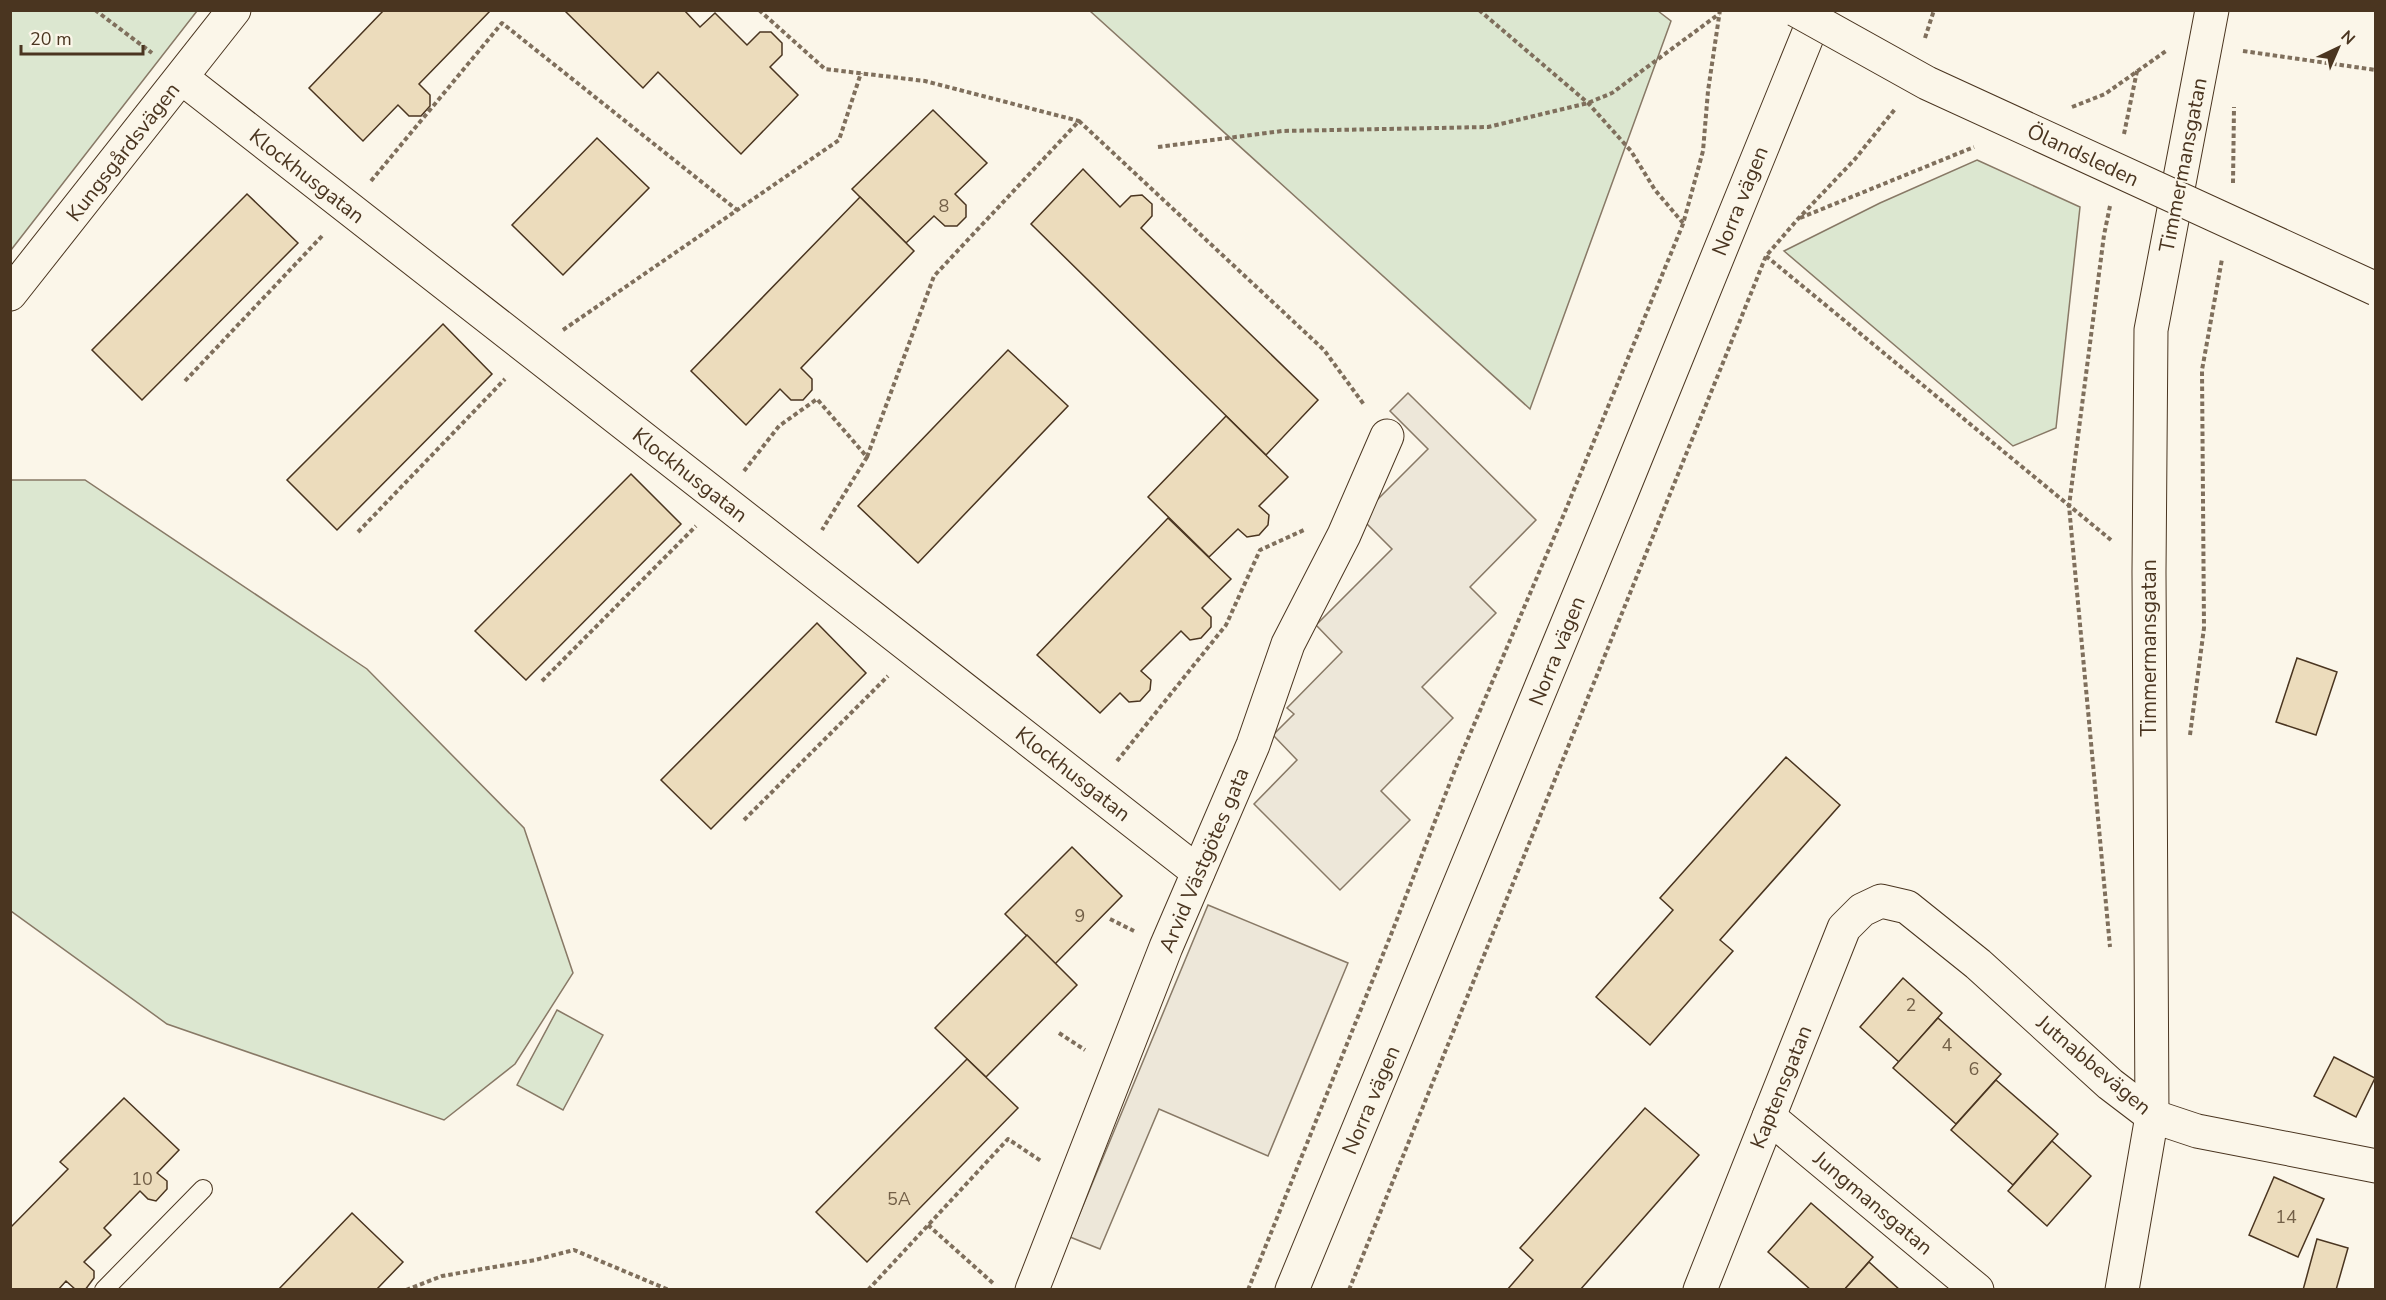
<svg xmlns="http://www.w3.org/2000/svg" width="2386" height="1300" font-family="'Nunito Sans',sans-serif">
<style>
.green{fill:#dce7d0;stroke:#887966;stroke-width:1.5}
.parking{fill:#ede7d9;stroke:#887966;stroke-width:1.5}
.building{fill:#ecdcbc;stroke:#4a3520;stroke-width:1.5}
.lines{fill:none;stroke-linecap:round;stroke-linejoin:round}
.lane-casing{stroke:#4a3520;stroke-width:20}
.street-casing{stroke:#4a3520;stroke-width:35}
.secondary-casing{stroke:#4a3520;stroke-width:35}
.path{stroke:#7f6f5c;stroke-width:4;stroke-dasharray:4.5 3;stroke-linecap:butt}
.lane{stroke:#fbf6e9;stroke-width:18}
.street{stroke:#fbf6e9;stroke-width:33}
.secondary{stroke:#fbf6e9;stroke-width:33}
.primary-bridge-casing{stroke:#4a3520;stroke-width:35;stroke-linecap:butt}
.primary-bridge{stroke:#fbf6e9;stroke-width:33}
.labels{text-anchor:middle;stroke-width:4.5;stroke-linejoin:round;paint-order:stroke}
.number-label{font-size:18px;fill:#725f47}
.street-label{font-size:21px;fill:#4a3520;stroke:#fbf6e9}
</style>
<rect width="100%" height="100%" fill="#fbf6e9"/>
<!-- green -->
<g class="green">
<polygon points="11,10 197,11 11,250 10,11"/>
<polygon points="1658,11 1671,21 1530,409 1090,11"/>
<polygon points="1977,160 2080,207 2056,428 2013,446 1784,251 1880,203"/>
<polygon points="11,480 85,480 367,669 524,828 573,973 515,1064 444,1120 167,1024 11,911"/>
<polygon points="557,1010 603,1035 563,1110 517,1085"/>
</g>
<!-- parking -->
<g class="parking">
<polygon points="1408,393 1536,520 1470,587 1496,613 1422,687 1453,718 1381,791 1410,820 1340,890 1254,804 1297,760 1273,735 1294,714 1287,708 1342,652 1316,625 1392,549 1360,517 1428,449 1390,411"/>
<polygon points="1208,905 1348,963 1268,1156 1159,1109 1100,1249 1070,1237"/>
</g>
<!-- building -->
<g class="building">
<polygon points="384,10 491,10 419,84 430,95 430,106 421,116 409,116 398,105 363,141 309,88"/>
<polygon points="564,10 684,10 700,27 715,13 747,45 760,32 771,32 782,43 782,55 770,67 798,95 741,154 658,72 643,88"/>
<polygon points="933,110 987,163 955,194 966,205 966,217 957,226 945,226 934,216 906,243 852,189"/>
<polygon points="597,138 649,188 563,275 512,225"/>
<polygon points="1083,169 1120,207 1131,196 1142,195 1152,204 1152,216 1141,228 1318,400 1266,455 1031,224"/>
<polygon points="247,194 298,243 142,400 92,350"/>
<polygon points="860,197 914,251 801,368 812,379 812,390 803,400 791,400 780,389 746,425 691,371"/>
<polygon points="443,324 492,374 337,530 287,480"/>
<polygon points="1008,350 1068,406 918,563 858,506"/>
<polygon points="1226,416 1288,477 1259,506 1269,515 1268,525 1259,535 1247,537 1238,529 1209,557 1148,497"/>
<polygon points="631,474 681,524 526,680 475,631"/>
<polygon points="1168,518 1231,579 1202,608 1211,617 1211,627 1201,638 1190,640 1181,631 1141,671 1151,680 1150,690 1140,701 1129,702 1120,693 1100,713 1037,655"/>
<polygon points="817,623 866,673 711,829 661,780"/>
<polygon points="2297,658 2337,672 2316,735 2276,722"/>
<polygon points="1786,757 1840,805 1720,940 1733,951 1650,1045 1596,997 1673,910 1660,898"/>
<polygon points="1072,847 1122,896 1055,964 1005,914"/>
<polygon points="1027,935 1077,985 986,1077 935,1028"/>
<polygon points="1903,978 1942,1013 1899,1062 1860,1027"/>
<polygon points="1938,1018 2001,1074 1956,1124 1893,1068"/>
<polygon points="2334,1057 2375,1078 2356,1117 2314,1096"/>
<polygon points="967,1059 1018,1108 867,1262 816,1212"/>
<polygon points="1996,1080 2058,1134 2013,1185 1951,1130"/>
<polygon points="124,1098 179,1150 157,1173 167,1181 167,1189 156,1201 148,1199 140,1191 104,1228 111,1235 84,1262 94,1271 94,1278 85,1290 75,1289 66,1281 58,1290 10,1290 10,1228 68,1169 60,1162"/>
<polygon points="1645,1108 1699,1155 1580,1290 1507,1290 1533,1260 1520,1248"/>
<polygon points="2052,1141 2091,1176 2047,1226 2008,1191"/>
<polygon points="2274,1177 2324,1199 2298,1257 2249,1235"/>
<polygon points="1811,1203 1873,1257 1844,1290 1811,1290 1768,1252"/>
<polygon points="352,1213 403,1262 376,1290 278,1290"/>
<polygon points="2317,1239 2348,1248 2336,1290 2303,1290"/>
<polygon points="1869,1262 1900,1290 1844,1290"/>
</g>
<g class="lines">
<!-- lane casing -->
<g class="lane-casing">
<polyline id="lane" points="104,1290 203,1189"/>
</g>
<!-- street casing -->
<g class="street-casing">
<g id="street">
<polyline points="182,78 1198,872"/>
<polyline points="10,294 234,10"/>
<polyline points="1769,1117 1977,1290"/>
<polyline points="1032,1290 1166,947 1253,745 1288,644 1344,535 1387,436"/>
<polyline points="1700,1290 1844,928 1862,910 1881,901 1907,907 1978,964 2110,1084 2152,1116 2197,1131 2376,1166"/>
<polyline points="2122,1290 2152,1116 2149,572 2151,330 2212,10"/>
</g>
</g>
<!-- secondary casing -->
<g class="secondary-casing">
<polyline id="secondary" points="1292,1290 1621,494 1818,10"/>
</g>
<!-- path -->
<g class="path">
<polyline points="95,10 152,53"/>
<polyline points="759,10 825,69 925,81 1079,121"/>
<polyline points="1479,10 1588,103 1631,151 1655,190 1683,223"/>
<polyline points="1925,38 1934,10"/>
<polyline points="2243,51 2376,70"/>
<polyline points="2072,107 2105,94 2166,51"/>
<polyline points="2124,134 2137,71"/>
<polyline points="1158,147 1282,131 1488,127 1588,103 1612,93 1719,14"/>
<polyline points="371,181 502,23 737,210"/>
<polyline points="2233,183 2234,107"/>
<polyline points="2110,206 2104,235 2069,506 2110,947"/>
<polyline points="1800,218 1974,147"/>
<polyline points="1766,256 2111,540"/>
<polyline points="563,330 839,140 861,73"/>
<polyline points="185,381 322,236"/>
<polyline points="867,457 934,276 1079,121 1324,350 1365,406"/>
<polyline points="744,471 779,426 817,399 867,457 822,530"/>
<polyline points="358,532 505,379"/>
<polyline points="542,681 696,526"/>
<polyline points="2190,735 2204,628 2202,370 2222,259"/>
<polyline points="1117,761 1226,625 1260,550 1304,530"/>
<polyline points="744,820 888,676"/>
<polyline points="1110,919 1134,931"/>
<polyline points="1059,1033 1085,1050"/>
<polyline points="928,1225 995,1285"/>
<polyline points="406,1290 442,1276 535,1260 574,1250 669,1290"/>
<polyline points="868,1290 1008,1139 1041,1161"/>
<polyline points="1248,1290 1392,932 1458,762 1564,514 1683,224 1703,151 1708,91 1720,10"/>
<polyline points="1349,1290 1766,256 1797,220 1855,159 1895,109"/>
</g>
<!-- lane -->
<use href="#lane" class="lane"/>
<!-- street -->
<use href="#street" class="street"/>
<!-- secondary -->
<use href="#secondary" class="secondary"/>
<!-- primary-bridge casing -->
<g class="primary-bridge-casing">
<polyline id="primary-bridge" points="1796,10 1927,83 2376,289"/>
</g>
<!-- primary-bridge -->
<use href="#primary-bridge" class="primary-bridge"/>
</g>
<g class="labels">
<!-- number labels -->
<g class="number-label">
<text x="944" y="212">8</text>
<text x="1080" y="922">9</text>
<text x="1911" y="1011">2</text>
<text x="1947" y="1051">4</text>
<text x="1974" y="1075">6</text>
<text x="142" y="1185">10</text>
<text x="899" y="1205">5A</text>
<text x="2286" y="1223">14</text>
</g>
<!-- street labels -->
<g class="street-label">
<text transform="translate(123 152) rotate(-52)" y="7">Kungsgårdsvägen</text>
<text transform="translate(2083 155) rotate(25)" y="7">Ölandsleden</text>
<text transform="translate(2183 165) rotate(-79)" y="7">Timmermansgatan</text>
<text transform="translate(307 176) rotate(38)" y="7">Klockhusgatan</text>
<text transform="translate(1740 201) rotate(-68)" y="7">Norra vägen</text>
<text transform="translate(690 475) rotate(38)" y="7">Klockhusgatan</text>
<text transform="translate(2149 648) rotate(-90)" y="7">Timmermansgatan</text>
<text transform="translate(1557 651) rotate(-68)" y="7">Norra vägen</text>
<text transform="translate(1073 774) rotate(38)" y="7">Klockhusgatan</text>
<text transform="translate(1204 860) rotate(-67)" y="7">Arvid Västgötes gata</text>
<text transform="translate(2094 1065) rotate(40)" y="7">Jutnabbevägen</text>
<text transform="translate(1781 1087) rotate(-68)" y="7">Kaptensgatan</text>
<text transform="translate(1371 1100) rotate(-67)" y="7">Norra vägen</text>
<text transform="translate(1873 1203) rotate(40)" y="7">Jungmansgatan</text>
</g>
</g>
<!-- border -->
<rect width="2386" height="1300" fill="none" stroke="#4a3520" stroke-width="24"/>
<!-- north arrow -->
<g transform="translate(2338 48) rotate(44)" stroke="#fbf6e9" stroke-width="4.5" paint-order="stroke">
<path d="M0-4.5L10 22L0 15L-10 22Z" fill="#4a3520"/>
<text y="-9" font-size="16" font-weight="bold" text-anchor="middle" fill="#4a3520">N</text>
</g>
<!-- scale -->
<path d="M21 45v9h122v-9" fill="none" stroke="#4a3520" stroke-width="3"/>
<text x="30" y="45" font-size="18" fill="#4a3520" stroke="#fbf6e9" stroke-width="4.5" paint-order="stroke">20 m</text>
</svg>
